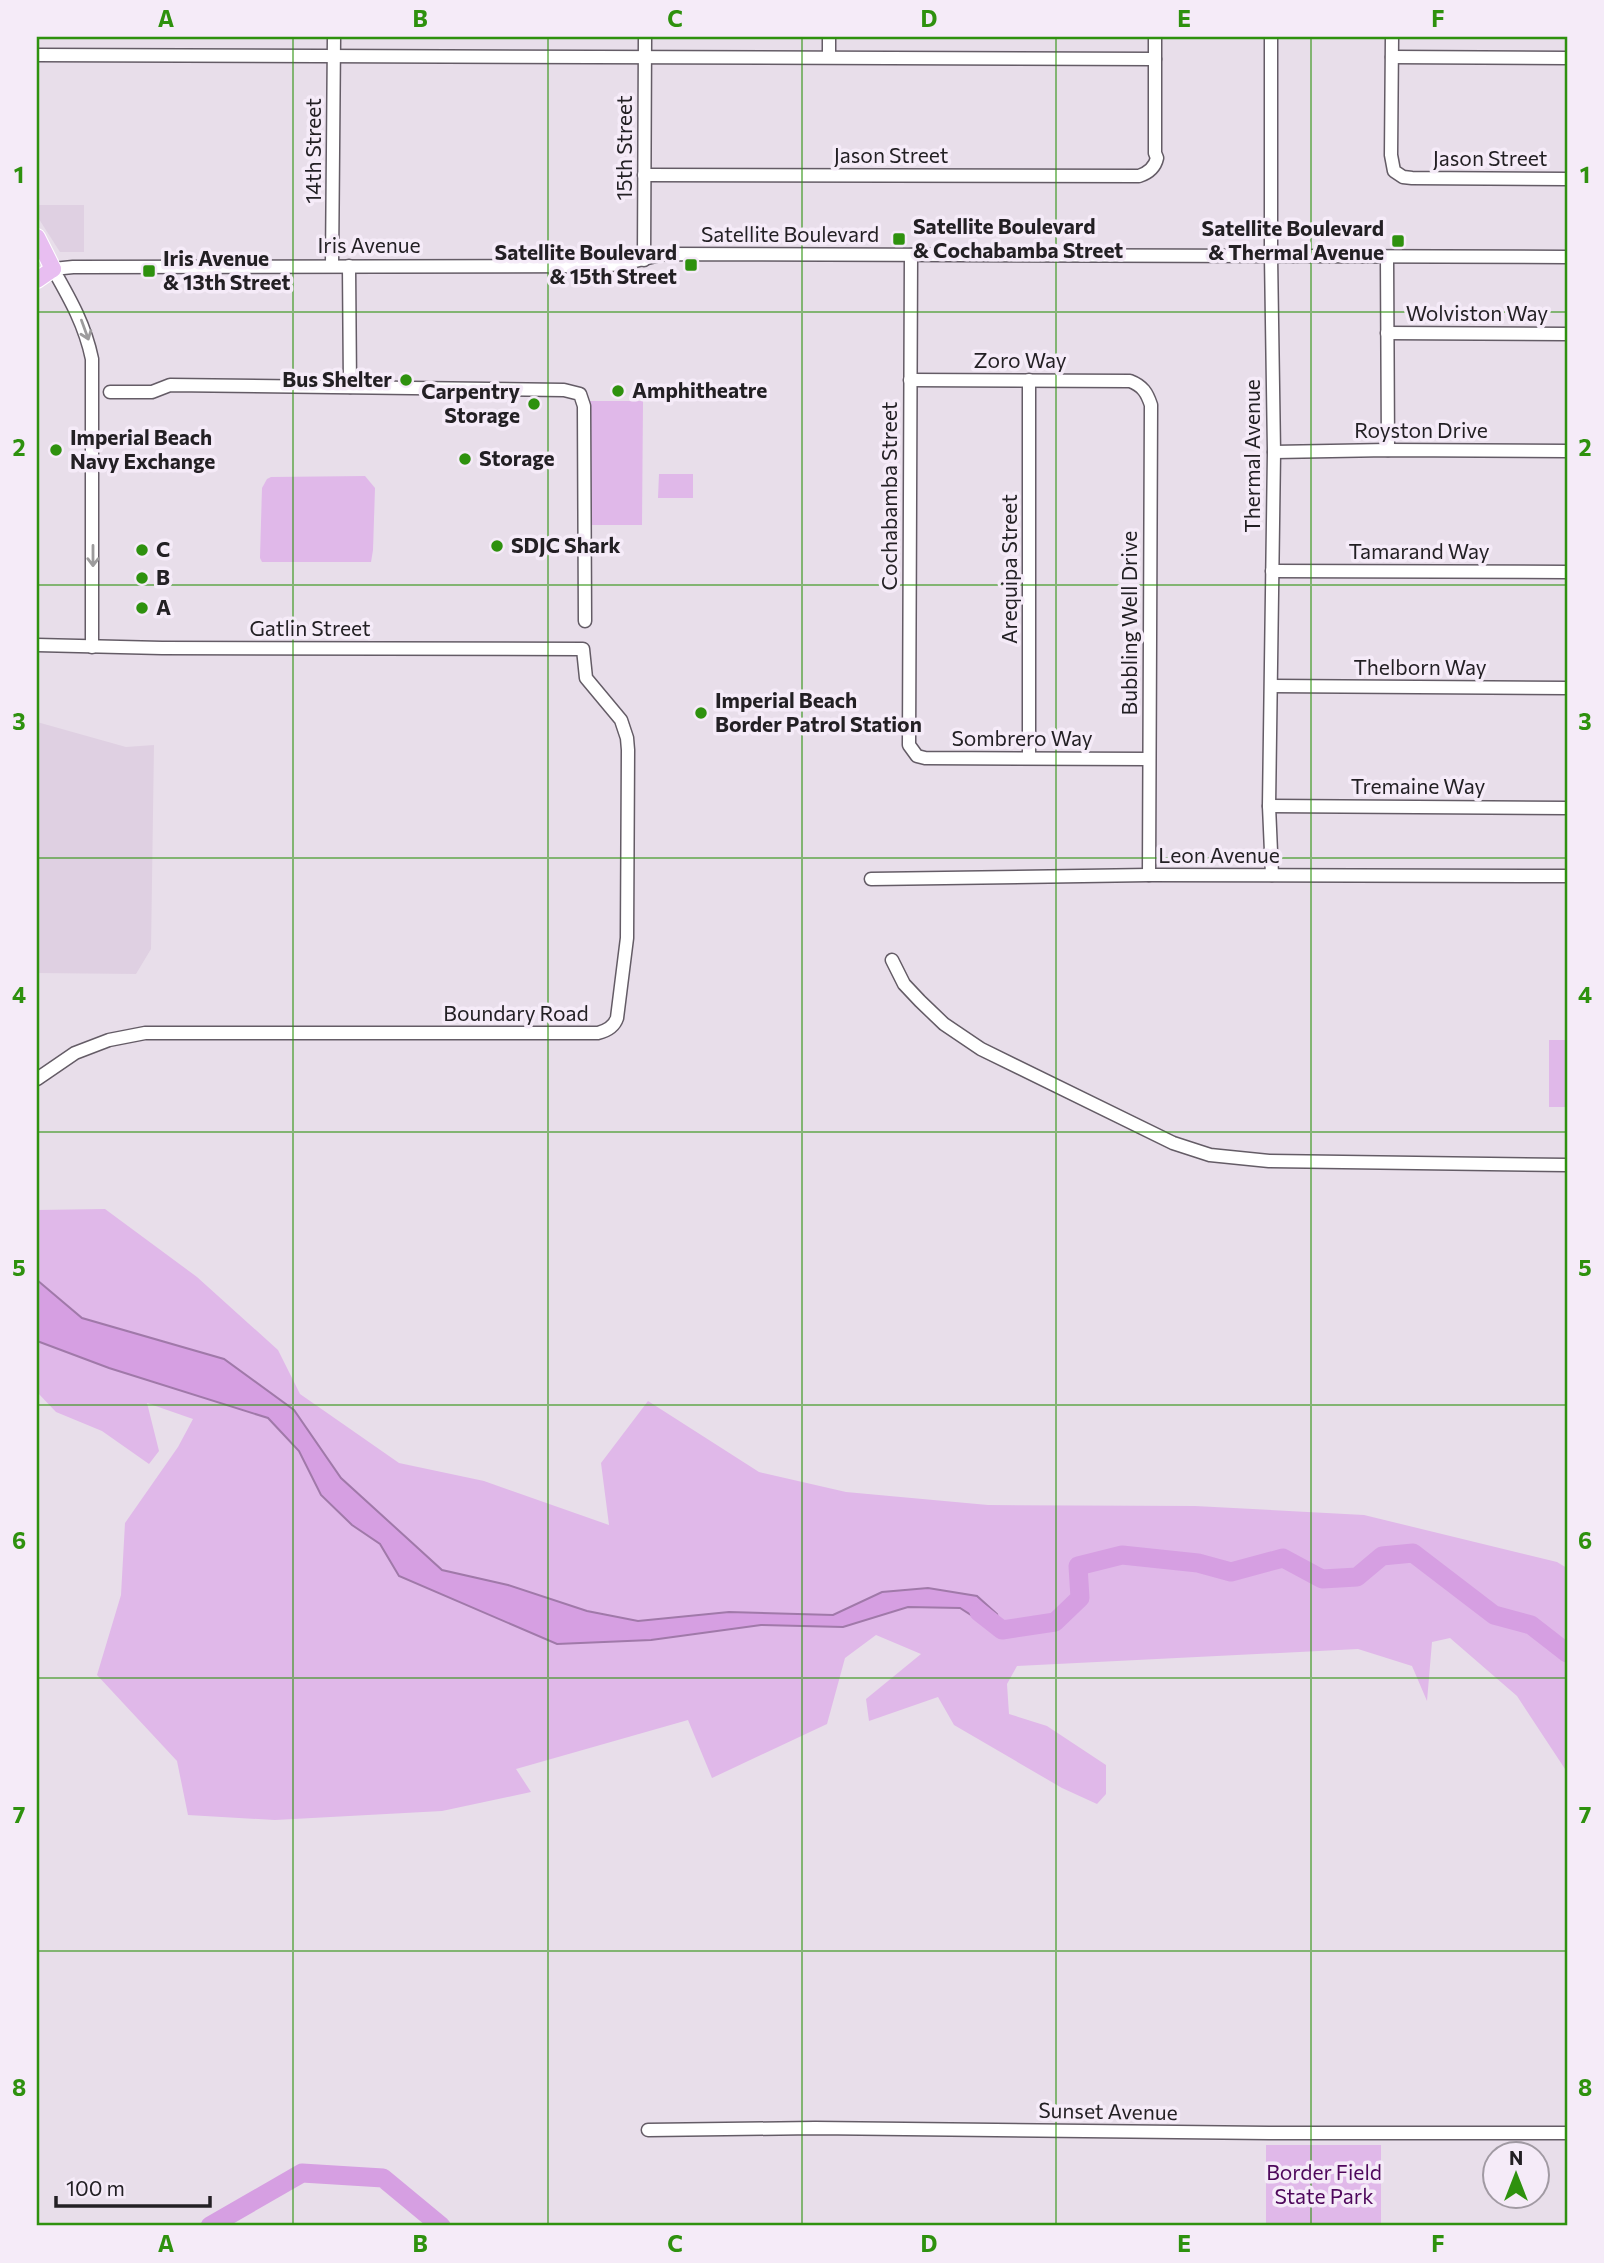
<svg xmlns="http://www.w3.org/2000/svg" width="1604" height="2263" font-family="Commissioner,sans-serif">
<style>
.built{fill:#dfd0e2}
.green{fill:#e0b8e9}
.water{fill:#d69fe2;stroke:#a079a9;stroke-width:2}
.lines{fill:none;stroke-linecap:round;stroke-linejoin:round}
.river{stroke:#d69fe2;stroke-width:19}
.minor-casing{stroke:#645c66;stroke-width:15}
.major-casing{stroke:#fff;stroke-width:18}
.minor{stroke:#fff;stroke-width:12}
.major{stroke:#e8bef1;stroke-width:16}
.oneway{stroke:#9c9b9c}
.grid{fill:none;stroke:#2e910e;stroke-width:2;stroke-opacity:0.55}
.poi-dot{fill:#2e910e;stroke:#f5ebf8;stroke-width:2.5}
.labels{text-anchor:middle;stroke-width:7;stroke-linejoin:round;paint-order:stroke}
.street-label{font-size:21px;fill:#232024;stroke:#f5ebf8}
.poi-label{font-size:21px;font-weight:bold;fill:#232024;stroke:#f5ebf8;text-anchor:start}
.park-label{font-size:21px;fill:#4e075b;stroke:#f5ebf8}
.neatline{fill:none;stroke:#2e910e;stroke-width:2.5}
.grid-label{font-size:23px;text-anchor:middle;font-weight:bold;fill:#2e910e}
</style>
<rect width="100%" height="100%" fill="#e8deea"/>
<!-- built -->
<g class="built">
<polygon points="37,205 84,205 84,252 60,252 37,216"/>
<polygon points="37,722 126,747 154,745 151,949 136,974 37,973"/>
</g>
<!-- green -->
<g class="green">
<polygon points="590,401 643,401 642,525 589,525"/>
<polygon points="659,474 693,474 693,498 658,498"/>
<polygon points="365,476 375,488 373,550 371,562 262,562 260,558 262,488 267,479 271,477"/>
<rect x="1549" y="1040" width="18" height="67"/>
<polygon points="105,1209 197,1277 278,1350 300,1394 399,1463 484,1481 609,1525 601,1463 648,1401 759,1472 846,1492 988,1505 1195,1506 1364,1515 1557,1562 1567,1568 1567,1772 1517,1696 1450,1638 1432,1642 1427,1701 1412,1666 1358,1649 1017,1666 1007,1684 1009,1714 1047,1726 1106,1765 1106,1794 1097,1804 1062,1788 954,1725 938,1697 869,1721 866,1699 921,1654 876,1635 845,1658 827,1724 712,1778 688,1720 516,1769 531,1792 442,1811 275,1820 188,1815 177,1761 97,1675 121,1595 125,1523 178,1447 193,1419 147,1403 159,1451 149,1464 102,1431 56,1412 37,1392 37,1340 109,1368 268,1418 299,1451 321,1495 352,1525 380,1544 399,1576 557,1644 651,1640 761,1625 843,1627 908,1607 960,1608 1002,1634 997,1614 882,1592 833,1615 729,1612 638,1621 587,1611 508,1585 442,1570 341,1478 294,1410 224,1359 82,1318 37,1280 37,1210"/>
<rect x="1266" y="2145" width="115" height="81"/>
</g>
<!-- water -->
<polygon class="water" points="37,1280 82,1318 224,1359 294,1410 341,1478 442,1570 508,1585 587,1611 638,1621 729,1612 833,1615 882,1592 928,1588 977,1596 997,1614 1002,1635 960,1608 908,1607 843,1627 761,1625 651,1640 557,1644 399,1576 380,1544 352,1525 321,1495 299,1451 268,1418 109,1368 37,1341"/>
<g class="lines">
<!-- river -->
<g class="river">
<polyline points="979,1612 1002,1630 1055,1622 1080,1598 1078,1566 1122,1555 1198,1563 1231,1572 1283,1558 1322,1579 1357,1577 1382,1556 1413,1553 1494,1615 1531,1625 1567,1653"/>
<polyline points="210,2226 302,2173 383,2178 441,2226"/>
</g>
<!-- minor casing -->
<g class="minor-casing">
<g id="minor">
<polyline points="829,37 829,57"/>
<polyline points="1271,37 1271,256 1274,452 1269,806 1272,875"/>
<polyline points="1392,37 1391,155 1394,171 1403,177 1412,178 1567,179"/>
<polyline points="37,55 1155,59"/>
<polyline points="1392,57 1567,58"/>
<path d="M644 175 1139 176C1148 173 1155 167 1157 158L1155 153V37"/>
<polyline points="911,255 909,745 917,756 925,758 1149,759"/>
<polyline points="1387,257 1388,450"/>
<polyline points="644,260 645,37"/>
<polyline points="332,266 334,37"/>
<polyline points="349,266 350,387"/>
<polyline points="1387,333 1567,334"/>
<path d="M910 380 1130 381C1143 386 1147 393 1151 405L1149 875"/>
<polyline points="1029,380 1029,757"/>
<polyline points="110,392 152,392 170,385 564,390 580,394 584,406 585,621"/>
<polyline points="1274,452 1388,450 1567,451"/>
<polyline points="1272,571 1567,572"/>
<path d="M37 645 162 648 583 649 586 678 621 720 627 738 628 750 627 938 617 1018C614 1027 606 1031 598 1033H145L109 1040 75 1053 37 1079"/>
<path d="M92 647V359C85 325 70 299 53 269L73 267 602 266 627 263 664 254 1567 257"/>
<polyline points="1272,686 1567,688"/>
<polyline points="1269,806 1567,808"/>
<polyline points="871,879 1149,875 1567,876"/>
<polyline points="892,960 904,984 920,1001 944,1024 981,1049 1173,1143 1210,1155 1269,1161 1567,1165"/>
<polyline points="648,2130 815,2128 1269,2133 1567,2133"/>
</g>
</g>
<!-- major casing -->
<g class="major-casing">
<g id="major">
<polyline points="37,237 53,269"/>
<polyline points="37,280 53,269"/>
</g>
</g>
<!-- minor -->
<use href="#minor" class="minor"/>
<!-- major -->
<use href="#major" class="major"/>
</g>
<!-- one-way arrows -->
<defs><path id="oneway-shaft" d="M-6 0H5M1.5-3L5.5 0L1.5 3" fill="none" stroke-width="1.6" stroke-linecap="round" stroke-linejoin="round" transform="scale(1.75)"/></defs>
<g class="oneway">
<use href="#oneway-shaft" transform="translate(85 330) rotate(70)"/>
<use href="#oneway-shaft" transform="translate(93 556) rotate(90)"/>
</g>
<!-- grid -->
<path class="grid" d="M293 37V2226M548 37V2226M802 37V2226M1056 37V2226M1311 37V2226M37 312H1567M37 585H1567M37 858H1567M37 1132H1567M37 1405H1567M37 1678H1567M37 1951H1567"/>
<!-- markers -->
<g class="poi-dot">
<rect x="892" y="232" width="14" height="14" rx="3.5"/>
<rect x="1391" y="234" width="14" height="14" rx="3.5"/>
<rect x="684" y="258" width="14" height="14" rx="3.5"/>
<rect x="142" y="264" width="14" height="14" rx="3.5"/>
<circle cx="406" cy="380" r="7"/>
<circle cx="618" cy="391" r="7"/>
<circle cx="534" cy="404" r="7"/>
<circle cx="56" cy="450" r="7"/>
<circle cx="465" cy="459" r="7"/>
<circle cx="497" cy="546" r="7"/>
<circle cx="142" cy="550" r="7"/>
<circle cx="142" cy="578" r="7"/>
<circle cx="142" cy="608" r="7"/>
<circle cx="701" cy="713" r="7"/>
</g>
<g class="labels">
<!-- street labels -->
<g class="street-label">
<text transform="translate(625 148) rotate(-90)" y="7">15th Street</text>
<text transform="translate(314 151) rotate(-90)" y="7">14th Street</text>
<text x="891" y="163">Jason Street</text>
<text x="1490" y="166">Jason Street</text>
<text x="790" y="242">Satellite Boulevard</text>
<text x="369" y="253">Iris Avenue</text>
<text x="1477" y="321">Wolviston Way</text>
<text x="1020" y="368">Zoro Way</text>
<text x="1421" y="438">Royston Drive</text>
<text transform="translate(1253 456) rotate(-90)" y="7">Thermal Avenue</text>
<text transform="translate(890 496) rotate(-90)" y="7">Cochabamba Street</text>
<text x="1419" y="559">Tamarand Way</text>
<text transform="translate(1010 569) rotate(-90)" y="7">Arequipa Street</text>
<text transform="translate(1130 623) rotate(-90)" y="7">Bubbling Well Drive</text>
<text x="310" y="636">Gatlin Street</text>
<text x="1420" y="675">Thelborn Way</text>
<text x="1022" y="746">Sombrero Way</text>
<text x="1418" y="794">Tremaine Way</text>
<text x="1219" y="863">Leon Avenue</text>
<text x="516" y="1021">Boundary Road</text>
<text transform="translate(1108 2112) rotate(1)" y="7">Sunset Avenue</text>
</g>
<!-- poi labels -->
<g class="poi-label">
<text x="913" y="234">Satellite Boulevard<tspan x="913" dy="24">&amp; Cochabamba Street</tspan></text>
<text x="1384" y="236" text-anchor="end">Satellite Boulevard<tspan x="1384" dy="24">&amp; Thermal Avenue</tspan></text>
<text x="677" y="260" text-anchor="end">Satellite Boulevard<tspan x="677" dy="24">&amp; 15th Street</tspan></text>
<text x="163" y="266">Iris Avenue<tspan x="163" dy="24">&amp; 13th Street</tspan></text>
<text x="392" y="387" text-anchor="end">Bus Shelter</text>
<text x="632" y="398">Amphitheatre</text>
<text x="520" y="399" text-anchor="end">Carpentry<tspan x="520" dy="24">Storage</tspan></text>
<text x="70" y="445">Imperial Beach<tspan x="70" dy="24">Navy Exchange</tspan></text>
<text x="479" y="466">Storage</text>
<text x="511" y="553">SDJC Shark</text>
<text x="156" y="557">C</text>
<text x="156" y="585">B</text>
<text x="156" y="615">A</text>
<text x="715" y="708">Imperial Beach<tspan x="715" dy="24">Border Patrol Station</tspan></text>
</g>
<!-- park labels -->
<g class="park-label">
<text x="1324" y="2180">Border Field<tspan x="1324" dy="24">State Park</tspan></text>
</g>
</g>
<!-- border -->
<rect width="1604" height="2263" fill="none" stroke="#f5ebf8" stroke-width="77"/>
<!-- north arrow -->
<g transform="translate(1516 2175)"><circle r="33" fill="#f5ebf8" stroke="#a19aa3" stroke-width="2"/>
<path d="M0-5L12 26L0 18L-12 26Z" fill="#2e910e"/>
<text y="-10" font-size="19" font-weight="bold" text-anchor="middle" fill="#232024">N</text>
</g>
<!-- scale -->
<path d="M56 2196v10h154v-10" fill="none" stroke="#232024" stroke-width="3.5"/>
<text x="66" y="2196" font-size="21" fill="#232024" stroke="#f5ebf8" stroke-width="5" paint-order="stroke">100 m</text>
<rect x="38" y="38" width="1528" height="2186" class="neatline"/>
<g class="grid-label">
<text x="166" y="27">A</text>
<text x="420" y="27">B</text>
<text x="675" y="27">C</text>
<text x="929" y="27">D</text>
<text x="1184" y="27">E</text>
<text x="1438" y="27">F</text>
<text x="19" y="183">1</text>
<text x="1585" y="183">1</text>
<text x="19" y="456">2</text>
<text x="1585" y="456">2</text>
<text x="19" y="730">3</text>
<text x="1585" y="730">3</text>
<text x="19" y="1003">4</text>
<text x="1585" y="1003">4</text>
<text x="19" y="1276">5</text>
<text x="1585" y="1276">5</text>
<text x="19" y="1549">6</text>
<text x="1585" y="1549">6</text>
<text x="19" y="1823">7</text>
<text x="1585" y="1823">7</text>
<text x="19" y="2096">8</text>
<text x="1585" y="2096">8</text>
<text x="166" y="2252">A</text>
<text x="420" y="2252">B</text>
<text x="675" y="2252">C</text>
<text x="929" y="2252">D</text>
<text x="1184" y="2252">E</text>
<text x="1438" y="2252">F</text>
</g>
</svg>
